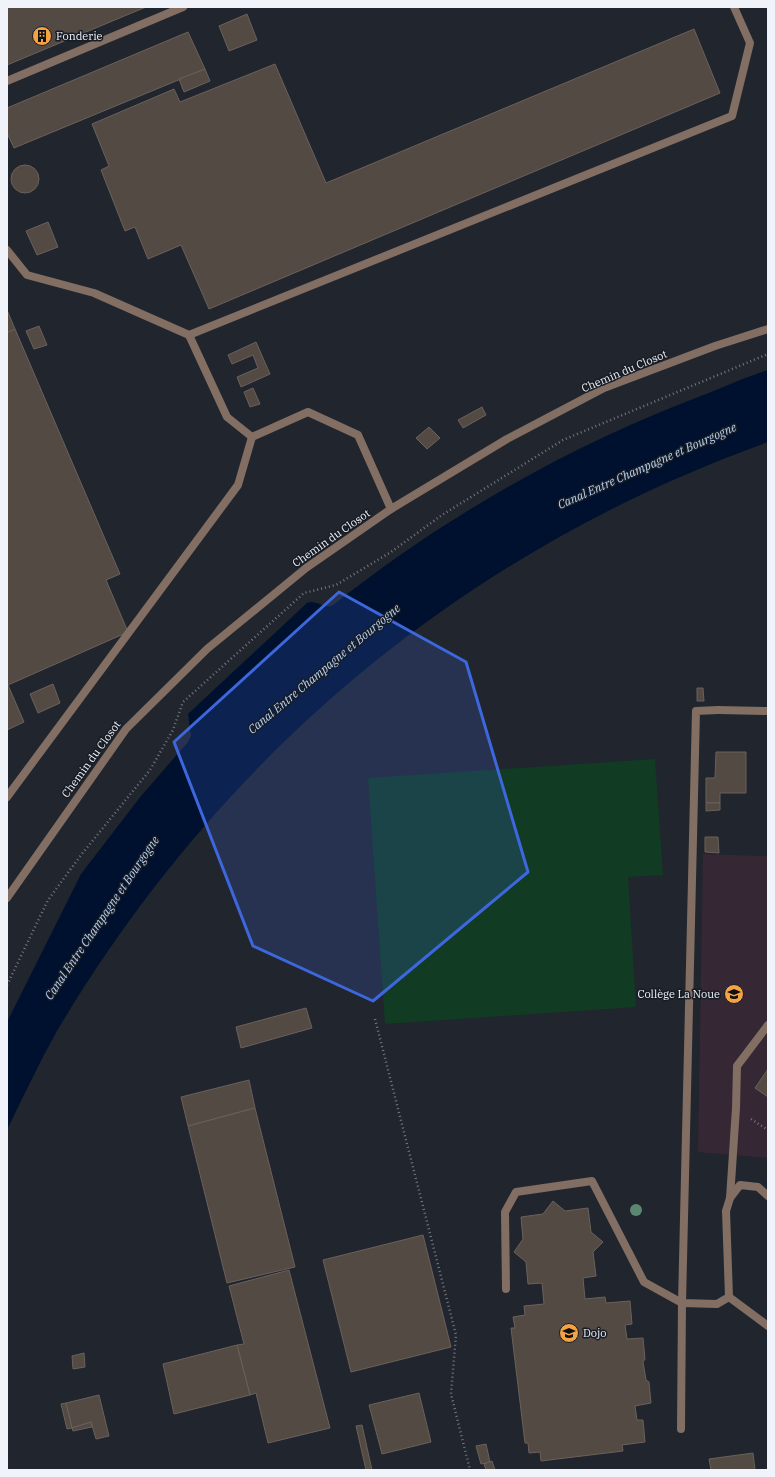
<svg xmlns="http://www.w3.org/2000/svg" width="775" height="1477" font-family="'IBM Plex Serif',serif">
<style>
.education{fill:#352734}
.green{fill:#123b24}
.water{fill:#00112f}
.building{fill:#544a44;stroke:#6b615b}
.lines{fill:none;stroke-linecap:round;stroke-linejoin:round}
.path{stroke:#757880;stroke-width:2.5;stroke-dasharray:1 3;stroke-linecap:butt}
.lane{stroke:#826e62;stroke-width:8}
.street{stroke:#826e62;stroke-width:8}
.tree{fill:#5d8671}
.marked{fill:#3d67dd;fill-opacity:0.2;stroke:#3d67dd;stroke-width:3;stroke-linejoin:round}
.labels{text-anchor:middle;stroke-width:3;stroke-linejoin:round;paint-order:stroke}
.poi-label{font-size:11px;fill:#f0f3f9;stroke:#181c24;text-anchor:start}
.street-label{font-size:11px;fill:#f0f3f9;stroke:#181c24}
.water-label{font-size:12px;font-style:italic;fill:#b6d2f6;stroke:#181c24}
</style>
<rect width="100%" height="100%" fill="#21252d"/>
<!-- education -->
<polygon class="education" points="703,854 768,856 768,1158 698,1152"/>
<!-- green -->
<polygon class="green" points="655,759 663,875 628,877 636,1007 385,1024 368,778"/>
<!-- water -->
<path class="water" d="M768 370V442C465 551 221 754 57 1031 39 1063 23 1097 7 1130V1022L81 874 141 796 188 742 191 736 188 714 307 603C316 599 324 610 333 605 446 516 570 445 706 394 726 386 747 377 768 370Z"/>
<!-- building -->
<g class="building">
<polygon points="7,7 146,7 7,65"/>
<polygon points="247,14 257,40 229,51 219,26"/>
<polygon points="694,29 720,93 209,309 181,245 148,259 135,227 125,231 101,170 109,166 92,124 174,89 180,102 275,64 326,183"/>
<polygon points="188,32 205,69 14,148 7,133 7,108"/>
<polygon points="205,69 210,81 184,92 179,79"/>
<circle cx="25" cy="179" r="14"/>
<polygon points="48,222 58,247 37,255 26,231"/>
<polygon points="7,310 15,329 7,333"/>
<polygon points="39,326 47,345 34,349 26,331"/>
<polygon points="15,329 120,574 106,580 128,632 8,685 24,722 7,730 7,333"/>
<polygon points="256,342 270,374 241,387 237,377 258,368 253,355 232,364 228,355"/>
<polygon points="253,388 260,404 250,407 244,392"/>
<polygon points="482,407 486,415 463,428 458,420"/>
<polygon points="429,427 440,438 427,449 416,438"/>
<polygon points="53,684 60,703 38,713 30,694"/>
<polygon points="697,688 703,688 704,701 697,701"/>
<polygon points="716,752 746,752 746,793 720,793 720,803 706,803 706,778 715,778"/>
<polygon points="706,803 720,803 720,810 706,811"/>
<polygon points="705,837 718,837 719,853 705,852"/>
<polygon points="306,1008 312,1028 241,1048 236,1027"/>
<polygon points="768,1069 768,1097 755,1088"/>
<polygon points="249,1080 255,1108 188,1126 181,1097"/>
<polygon points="255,1108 295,1267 227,1283 188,1126"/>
<polygon points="553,1201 565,1211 588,1208 591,1232 603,1242 593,1252 596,1276 583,1278 585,1299 605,1297 606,1303 630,1301 632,1324 625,1325 627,1339 643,1338 645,1359 643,1362 646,1380 649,1382 651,1403 635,1406 637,1420 643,1420 645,1442 622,1445 623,1451 541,1461 540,1452 529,1453 528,1443 525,1443 511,1328 515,1328 513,1317 525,1315 524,1306 544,1304 542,1283 528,1284 526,1262 514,1252 523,1239 521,1217 543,1214"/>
<polygon points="423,1235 451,1347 351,1372 323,1260"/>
<polygon points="289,1270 330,1428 268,1443 256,1393 250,1395 237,1345 244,1344 229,1286"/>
<polygon points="237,1345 250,1395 174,1414 163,1364"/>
<polygon points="84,1353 85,1367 73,1369 72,1356"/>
<polygon points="419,1393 431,1442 382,1454 369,1405"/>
<polygon points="99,1395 109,1436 96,1439 91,1422 72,1428 66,1403"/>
<polygon points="66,1403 72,1428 67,1429 61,1404"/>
<polygon points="91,1422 92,1427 73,1431 72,1428"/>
<polygon points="362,1425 372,1470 366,1470 356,1426"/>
<polygon points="486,1444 490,1462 481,1464 476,1446"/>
<polygon points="753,1453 755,1470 711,1470 709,1459"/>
<polygon points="492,1461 495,1470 486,1470 484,1464"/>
</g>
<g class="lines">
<!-- path -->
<g class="path">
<polyline points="7,985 48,900 81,855 150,770 173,730 183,702 304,593 336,585 391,552 442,515 563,440 768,354"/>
<polyline points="375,1019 456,1335 451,1394 470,1470"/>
<polyline points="751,1119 768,1130"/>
</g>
<!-- lane -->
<g class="lane">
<polyline points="7,81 183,7"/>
<polyline points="7,250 27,275 94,293 189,335 227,417 252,437"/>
<polyline points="189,335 732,116 750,43 734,7"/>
<polyline points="7,797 238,485 252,437 308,412 358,435 391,509"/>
<polyline points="730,1198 736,1108 737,1066 768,1025"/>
<polyline points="506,1289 505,1212 516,1192 592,1181 644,1282 682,1303 717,1304 729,1297"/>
<polyline points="681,1429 682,1303 696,711 718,710"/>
</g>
<!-- street -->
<g class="street">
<polyline points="718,710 768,711"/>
<polyline points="7,898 126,729 207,649 306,568 391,509 507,439 604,388 715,346 768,329"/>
<polyline points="768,1196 758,1187 740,1185 730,1198 726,1211 729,1297 768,1326"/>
</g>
</g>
<!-- trees -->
<circle class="tree" cx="636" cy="1210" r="6"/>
<!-- marked area -->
<path class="marked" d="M339 592 466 662 528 872 373 1001 253 946 174 742Z"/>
<!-- icons -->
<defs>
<g id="building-disc" transform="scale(1)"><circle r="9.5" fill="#f4a344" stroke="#181c24"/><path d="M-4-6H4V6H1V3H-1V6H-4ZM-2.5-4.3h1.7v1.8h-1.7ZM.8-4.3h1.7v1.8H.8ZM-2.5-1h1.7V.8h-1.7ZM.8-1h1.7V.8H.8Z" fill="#111"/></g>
<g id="school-disc" transform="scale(1)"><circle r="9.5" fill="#f4a344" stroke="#181c24"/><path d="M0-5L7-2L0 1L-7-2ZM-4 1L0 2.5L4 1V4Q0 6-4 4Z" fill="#111"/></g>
<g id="university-disc" transform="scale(1)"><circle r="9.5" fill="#f4a344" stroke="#181c24"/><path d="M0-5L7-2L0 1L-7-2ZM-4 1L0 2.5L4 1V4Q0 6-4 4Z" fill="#111"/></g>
</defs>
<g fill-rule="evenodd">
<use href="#building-disc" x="42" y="36"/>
<use href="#school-disc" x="734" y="994"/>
<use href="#university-disc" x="569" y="1333"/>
</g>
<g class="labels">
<!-- poi labels -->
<g class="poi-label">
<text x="56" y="40">Fonderie</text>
<text x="720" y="998" text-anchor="end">Collège La Noue</text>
<text x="583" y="1337">Dojo</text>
</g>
<!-- street labels -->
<g class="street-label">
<text transform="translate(624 371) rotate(-23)" y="4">Chemin du Closot</text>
<text transform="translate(331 538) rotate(-35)" y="4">Chemin du Closot</text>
<text transform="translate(91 759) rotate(-54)" y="4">Chemin du Closot</text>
</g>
<!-- water labels -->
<g class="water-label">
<text transform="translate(647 466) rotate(-24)" y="4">Canal Entre Champagne et Bourgogne</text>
<text transform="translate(324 669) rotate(-40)" y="4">Canal Entre Champagne et Bourgogne</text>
<text transform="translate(102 918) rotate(-56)" y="4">Canal Entre Champagne et Bourgogne</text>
</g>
</g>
<!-- border -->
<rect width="775" height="1477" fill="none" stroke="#f0f3f9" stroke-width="16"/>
</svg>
